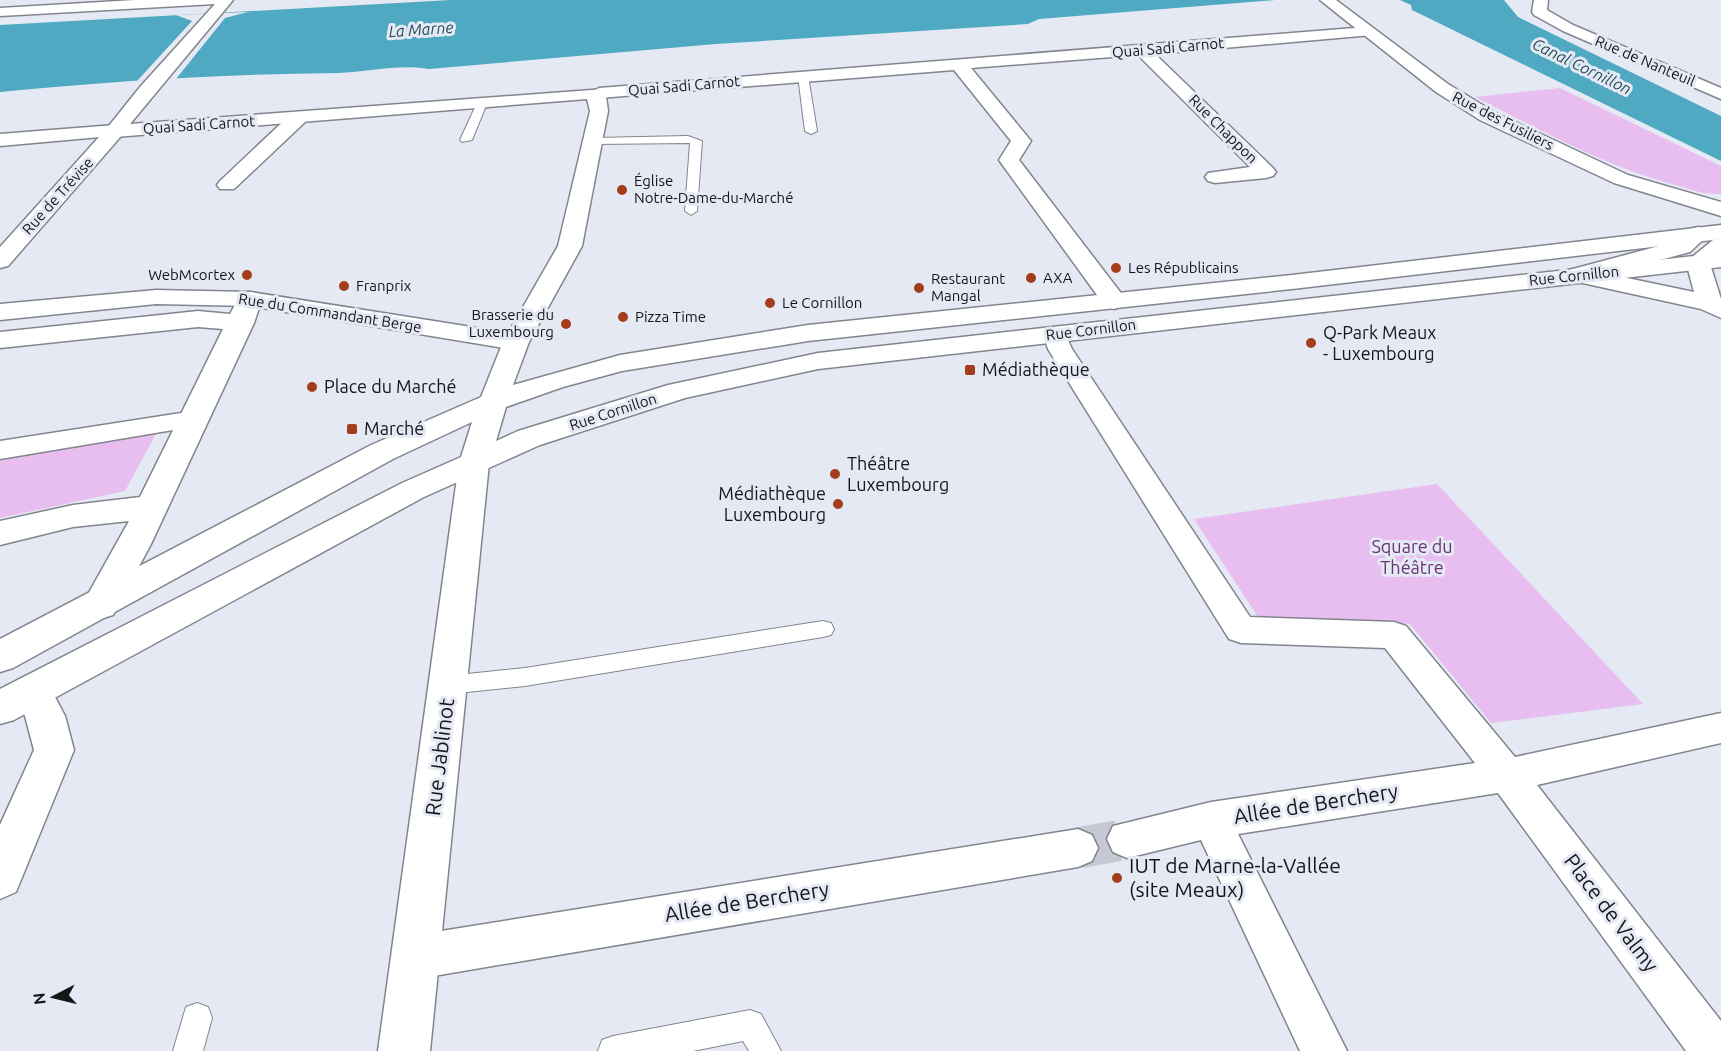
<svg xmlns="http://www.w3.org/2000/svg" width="1721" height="1051" font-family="Ubuntu,sans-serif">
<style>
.green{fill:#e7beef}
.water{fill:#4fa9c3}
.pier{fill:#e5e9f4}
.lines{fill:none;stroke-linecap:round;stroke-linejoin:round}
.pedestrian-tunnel{stroke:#c6c9d3;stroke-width:41;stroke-dasharray:41 21;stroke-linecap:butt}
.service-casing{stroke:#82858e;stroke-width:2}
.pedestrian-casing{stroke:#82858e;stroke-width:3}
.minor-casing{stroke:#82858e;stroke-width:3}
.tertiary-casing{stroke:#82858e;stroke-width:3}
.secondary-casing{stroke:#82858e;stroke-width:3}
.service{fill:#fff;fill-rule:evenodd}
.pedestrian{fill:#fff;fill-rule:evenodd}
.minor{fill:#fff;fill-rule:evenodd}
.tertiary{fill:#fff;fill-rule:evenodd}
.secondary{fill:#fff;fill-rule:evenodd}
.poi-dot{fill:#a43d1c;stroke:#e5e9f4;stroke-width:2}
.labels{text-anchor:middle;stroke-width:6;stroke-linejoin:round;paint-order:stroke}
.far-street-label{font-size:15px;fill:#151619;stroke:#e5e9f4}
.far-poi-label{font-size:15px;fill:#151619;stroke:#e5e9f4;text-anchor:start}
.far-water-label{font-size:16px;font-style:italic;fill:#244c58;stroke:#e5e9f4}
.poi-label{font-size:18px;fill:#151619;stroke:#e5e9f4;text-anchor:start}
.park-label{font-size:18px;fill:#6a3275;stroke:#e5e9f4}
.near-street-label{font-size:21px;fill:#151619;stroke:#e5e9f4}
.near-poi-label{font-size:21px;fill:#151619;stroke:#e5e9f4;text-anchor:start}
</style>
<rect width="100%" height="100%" fill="#e5e9f4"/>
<!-- green -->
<g class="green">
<path d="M1560 88 1721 166V194C1704 195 1689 189 1672 184 1603 165 1539 129 1475 97Z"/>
<polygon points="158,430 125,491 0,518 0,455"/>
<polygon points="1437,484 1643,704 1491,723 1410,624 1258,617 1194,519"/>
</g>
<!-- water -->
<g class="water">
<path d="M451 0H1275L1039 19 1028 24 716 44 429 69C399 64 369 72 338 73 226 74 112 81 0 92V25Z"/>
<polygon points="1400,0 1504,0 1518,17 1721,116 1721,161 1412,10 1411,5"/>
</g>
<!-- pier -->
<polygon class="pier" points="248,12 225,18 176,79 137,81 192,21 176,15"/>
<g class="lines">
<!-- pedestrian-tunnel -->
<polyline class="pedestrian-tunnel" points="1078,848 1127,839"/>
<!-- service casing -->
<g class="service-casing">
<g id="service">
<polygon points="803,73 808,76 817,131 811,134 805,131 798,76"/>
<polygon points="482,100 487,103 472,140 462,142 460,140 477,103"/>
<polygon points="688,136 702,141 697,211 691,215 685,211 690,143 594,144 588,141 594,138"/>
<polygon points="823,621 831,623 834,629 831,635 823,637 525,686 448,694 440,692 437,685 440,678 448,676 525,668"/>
<polygon points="197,1003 208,1007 212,1018 203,1051 173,1051 186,1007"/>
<polygon points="750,1010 761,1014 781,1051 749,1051 743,1041 693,1051 598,1051 602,1040 613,1036"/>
</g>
</g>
<!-- pedestrian casing -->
<g class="pedestrian-casing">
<g id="pedestrian">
<polygon points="1055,327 1063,329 1072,349 1250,617 1394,622 1406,626 1515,757 1721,713 1721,743 1537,785 1721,1021 1721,1051 1686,1051 1498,793 1238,834 1347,1051 1300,1051 1201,840 1127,858 1113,852 1107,839 1113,826 1211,802 1475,763 1385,648 1241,643 1229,639 1048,349 1043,334 1047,329"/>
<polygon points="194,411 203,413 207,419 203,425 0,459 0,441"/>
<polygon points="1078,829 1092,835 1098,848 1092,861 1078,867 416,979 400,973 394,957 400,941 416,935"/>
</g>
</g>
<!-- minor casing -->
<g class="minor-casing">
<g id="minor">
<polygon points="1534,0 1548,0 1547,10 1573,25 1721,88 1721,99 1563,31 1534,15 1532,12"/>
<polygon points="1367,27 1372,29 1375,32 1372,35 1155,54 1273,168 1276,172 1273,176 1266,178 1215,183 1208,181 1205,177 1208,173 1250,167 1138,55 971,68 1031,141 1019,160 1127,301 1123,306 1114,309 1105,306 999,160 1011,141 954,70 599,98 590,93 599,88"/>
<polygon points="298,112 307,118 305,122 234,189 220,189 217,185 220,181 291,114"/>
<polygon points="115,125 125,131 122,135 0,146 0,134"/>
<polygon points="1698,227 1706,229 1709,234 1690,252 1608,274 1694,292 1686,262 1713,240 1721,238 1721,256 1710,264 1721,299 1721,318 1701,309 1569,280 1566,275 1569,270 1674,242 1690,229"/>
<polygon points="250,292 259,294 262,299 254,323 151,544 113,615 100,619 87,615 82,605 129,521 73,527 0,545 0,521 73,505 140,497 223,329 198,327 0,348 0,332 198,311 230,314 241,294"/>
<polygon points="474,453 485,456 489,463 430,1051 378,1051 459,463 463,456"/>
<polygon points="32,675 46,680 65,716 74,750 16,892 0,899 0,825 34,750 25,716 13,691 18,680"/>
</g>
</g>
<!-- tertiary casing -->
<g class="tertiary-casing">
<g id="tertiary">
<polygon points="115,125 125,131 122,135 8,266 0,268 0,247 108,127"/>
<polygon points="156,290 250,292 516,334 525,336 529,342 525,348 516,350 250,306 156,304 0,320 0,304"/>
</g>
</g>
<!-- secondary casing -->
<g class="secondary-casing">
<g id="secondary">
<polygon points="135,0 233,0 130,124 605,89 608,111 582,246 529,342 513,385 620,355 808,325 1292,275 1721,225 1721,239 1292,289 808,341 622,371 563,387 506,407 496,441 518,431 668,385 818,353 1721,253 1721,267 818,369 685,398 540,445 424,497 14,720 0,724 0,689 402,483 461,457 472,422 393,459 13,668 0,672 0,639 371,445 481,397 503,342 558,246 590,111 587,99 115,137 105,131 108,127 140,87 215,4 0,16 0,8"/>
<polygon points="1320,0 1336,0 1448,84 1494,112 1628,175 1721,202 1721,216 1614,183 1480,120 1436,92"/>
</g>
</g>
<!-- service -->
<use href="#service" class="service"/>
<!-- pedestrian -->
<use href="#pedestrian" class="pedestrian"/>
<!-- minor -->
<use href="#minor" class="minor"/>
<!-- tertiary -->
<use href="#tertiary" class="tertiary"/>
<!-- secondary -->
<use href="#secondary" class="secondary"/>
</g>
<!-- markers -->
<g class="poi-dot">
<circle cx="622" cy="190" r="6"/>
<circle cx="1116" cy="268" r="6"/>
<circle cx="247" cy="275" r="6"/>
<circle cx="1031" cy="278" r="6"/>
<circle cx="344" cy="286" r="6"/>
<circle cx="919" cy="288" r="6"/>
<circle cx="770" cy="303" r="6"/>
<circle cx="623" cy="317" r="6"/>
<circle cx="566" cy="324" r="6"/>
<circle cx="1311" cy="343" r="6"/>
<rect x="964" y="364" width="12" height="12" rx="3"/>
<circle cx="312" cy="387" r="6"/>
<rect x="346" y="423" width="12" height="12" rx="3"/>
<circle cx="835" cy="474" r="6"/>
<circle cx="838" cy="504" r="6"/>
<circle cx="1117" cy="878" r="6"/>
</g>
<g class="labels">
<!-- far-street labels -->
<g class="far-street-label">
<text transform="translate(1168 48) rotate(-5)" y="5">Quai Sadi Carnot</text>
<text transform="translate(1645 61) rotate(23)" y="5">Rue de Nanteuil</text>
<text transform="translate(684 86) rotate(-5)" y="5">Quai Sadi Carnot</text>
<text transform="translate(1503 121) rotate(27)" y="5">Rue des Fusiliers</text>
<text transform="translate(199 125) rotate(-4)" y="5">Quai Sadi Carnot</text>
<text transform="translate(1223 129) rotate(45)" y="5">Rue Chappon</text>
<text transform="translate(58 196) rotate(-48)" y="5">Rue de Trévise</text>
<text transform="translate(1574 276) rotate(-6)" y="5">Rue Cornillon</text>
<text transform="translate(330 313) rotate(9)" y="5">Rue du Commandant Berge</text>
<text transform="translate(1091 330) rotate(-7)" y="5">Rue Cornillon</text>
<text transform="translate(613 412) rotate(-18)" y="5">Rue Cornillon</text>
</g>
<!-- far-poi labels -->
<g class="far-poi-label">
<text x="634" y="186">Église<tspan x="634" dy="17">Notre-Dame-du-Marché</tspan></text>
<text x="1128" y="273">Les Républicains</text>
<text x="235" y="280" text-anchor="end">WebMcortex</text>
<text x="1043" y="283">AXA</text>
<text x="931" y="284">Restaurant<tspan x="931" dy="17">Mangal</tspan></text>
<text x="356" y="291">Franprix</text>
<text x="782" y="308">Le Cornillon</text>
<text x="554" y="320" text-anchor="end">Brasserie du<tspan x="554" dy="17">Luxembourg</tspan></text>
<text x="635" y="322">Pizza Time</text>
</g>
<!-- far-water labels -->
<g class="far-water-label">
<text transform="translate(421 29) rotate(-4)" y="6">La Marne</text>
<text transform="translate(1582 66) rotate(26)" y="6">Canal Cornillon</text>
</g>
<!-- poi labels -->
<g class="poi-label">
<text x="1323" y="339">Q-Park Meaux<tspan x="1323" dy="21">- Luxembourg</tspan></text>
<text x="982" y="376">Médiathèque</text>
<text x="324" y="393">Place du Marché</text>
<text x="364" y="435">Marché</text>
<text x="847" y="470">Théâtre<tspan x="847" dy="21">Luxembourg</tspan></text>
<text x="826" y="500" text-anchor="end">Médiathèque<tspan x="826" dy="21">Luxembourg</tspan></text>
</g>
<!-- park labels -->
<g class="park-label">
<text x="1412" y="553">Square du<tspan x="1412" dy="21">Théâtre</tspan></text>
</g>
<!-- near-street labels -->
<g class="near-street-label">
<text transform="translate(440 757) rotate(-83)" y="7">Rue Jablinot</text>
<text transform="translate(1316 804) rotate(-9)" y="7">Allée de Berchery</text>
<text transform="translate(747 902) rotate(-9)" y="7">Allée de Berchery</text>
<text transform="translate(1611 913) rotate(53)" y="7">Place de Valmy</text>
</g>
<!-- near-poi labels -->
<g class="near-poi-label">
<text x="1129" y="873">IUT de Marne-la-Vallée<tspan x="1129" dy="24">(site Meaux)</tspan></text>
</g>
</g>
<!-- north arrow -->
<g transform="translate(54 997) rotate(263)" stroke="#e5e9f4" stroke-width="4.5" paint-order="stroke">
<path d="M0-4.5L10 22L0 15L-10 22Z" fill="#151619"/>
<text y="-9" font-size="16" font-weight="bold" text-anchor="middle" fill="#151619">N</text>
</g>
</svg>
